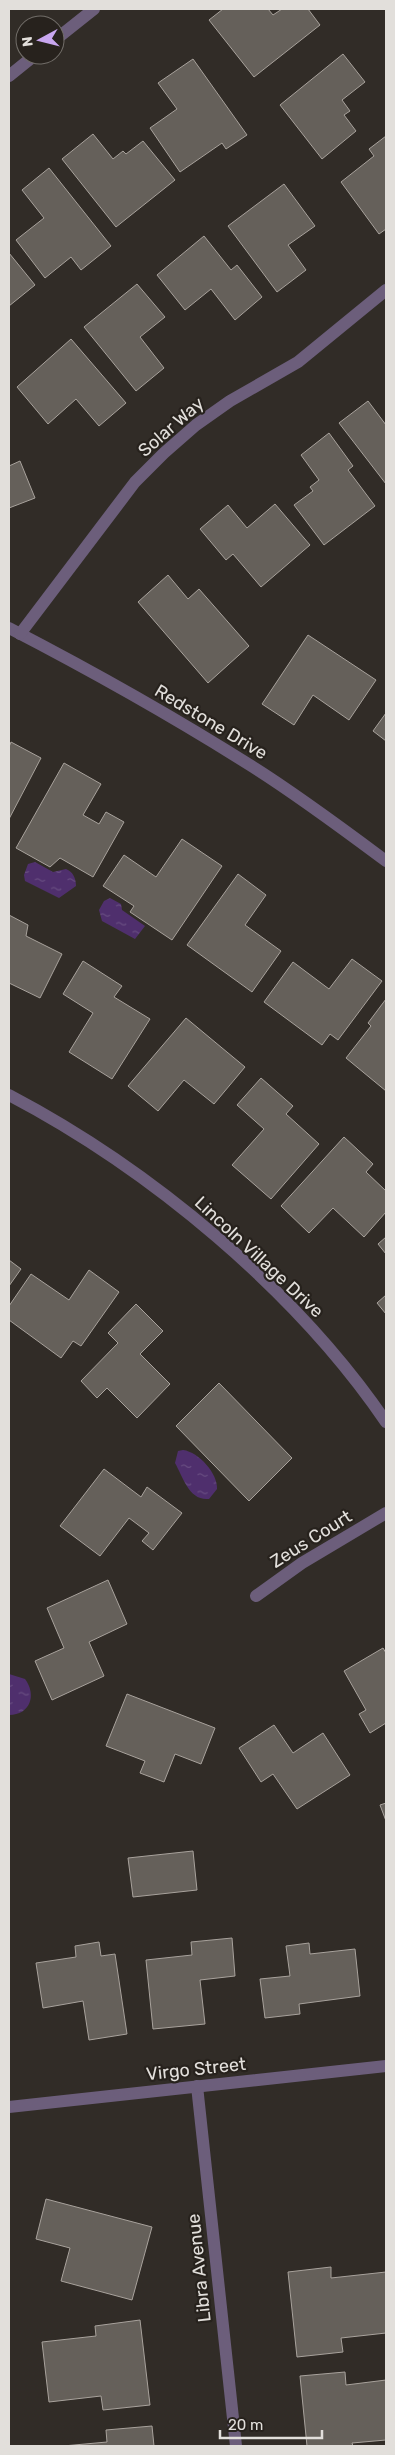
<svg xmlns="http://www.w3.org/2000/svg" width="395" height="2455" font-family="Rubik,sans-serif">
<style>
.water{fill:url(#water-ripples)}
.building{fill:#65605a;stroke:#a8a29c}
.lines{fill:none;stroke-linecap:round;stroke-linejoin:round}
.minor{stroke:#6c5e7b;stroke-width:12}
.tertiary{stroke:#6c5e7b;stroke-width:12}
.labels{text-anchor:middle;stroke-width:4.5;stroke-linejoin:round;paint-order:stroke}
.street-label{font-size:18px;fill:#e2dfdb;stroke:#27221d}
</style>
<defs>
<pattern id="water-ripples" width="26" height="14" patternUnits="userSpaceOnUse" patternTransform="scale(1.25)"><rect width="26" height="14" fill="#4f2f6d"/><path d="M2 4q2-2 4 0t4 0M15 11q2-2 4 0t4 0" fill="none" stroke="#684d81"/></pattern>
</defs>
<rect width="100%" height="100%" fill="#312c27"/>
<!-- water -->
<g class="water">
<path d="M35 862 53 872 66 869C73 872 76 878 76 886L59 898 25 881 24 875 28 864Z"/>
<polygon points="110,898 121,904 122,910 145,926 135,939 102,921 99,910 104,901"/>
<path d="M183 1450C199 1452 218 1474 217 1489L209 1499C189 1501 183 1477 175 1463L178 1451Z"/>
<path d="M9 1674 25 1679C37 1695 30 1715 9 1715Z"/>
</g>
<!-- building -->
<g class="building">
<polygon points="223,9 268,9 273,15 282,9 308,9 320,25 254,77 209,20"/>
<polygon points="343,54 365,82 342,100 350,111 344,115 356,131 322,159 280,105"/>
<polygon points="193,59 247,135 226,149 222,143 180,172 150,128 177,109 158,83"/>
<polygon points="93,134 113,159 123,151 126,154 143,141 175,180 116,227 62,159"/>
<polygon points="386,136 386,229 379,234 341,182 374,156 369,149"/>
<polygon points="49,168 111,246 81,270 71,257 45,278 16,240 44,218 22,190"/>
<polygon points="284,184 315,226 288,245 306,270 277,292 228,226"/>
<polygon points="204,236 231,270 237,265 262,297 235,320 211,289 185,310 157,275"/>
<polygon points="9,253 35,285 9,306"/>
<polygon points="137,284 165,317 140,337 164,368 136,391 84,327"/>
<polygon points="71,339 126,403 99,426 76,399 48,424 17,387"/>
<polygon points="368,401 386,425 386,484 339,423"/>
<polygon points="329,433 353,466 348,470 375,506 324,545 294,505 313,491 310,487 319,480 301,455"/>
<polygon points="20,461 35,498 9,508 9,466"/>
<polygon points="275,504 310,545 261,587 233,554 226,560 200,529 228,505 247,528"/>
<polygon points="168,575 188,599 199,589 249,646 208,683 138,602"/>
<polygon points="308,635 376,680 349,720 313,695 294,725 262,704"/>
<polygon points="386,713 386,741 373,731"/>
<polygon points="11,742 41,758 9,819 9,747"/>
<polygon points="64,763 101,784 83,815 99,824 106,812 124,822 93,877 60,858 50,867 16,848"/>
<polygon points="182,839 222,866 172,940 130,912 134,906 103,886 124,855 156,877"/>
<polygon points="238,874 266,895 245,925 281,951 252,992 187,945"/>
<polygon points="9,915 28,925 26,936 62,954 40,998 9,983"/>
<polygon points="352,959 382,981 338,1040 330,1034 322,1045 264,1002 293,962 329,989"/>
<polygon points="83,961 122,986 114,997 150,1019 112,1079 69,1052 93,1013 63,994"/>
<polygon points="386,999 386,1091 346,1058 371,1026 368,1023"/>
<polygon points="186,1018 245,1067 214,1104 184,1080 158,1111 128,1086"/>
<polygon points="261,1078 293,1106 286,1114 319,1144 271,1199 232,1165 264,1129 237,1105"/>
<polygon points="344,1137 373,1164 366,1172 386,1191 386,1212 364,1237 333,1208 309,1233 281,1206"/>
<polygon points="386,1237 386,1254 378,1244"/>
<polygon points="9,1260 21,1269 9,1286"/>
<polygon points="89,1270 119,1292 81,1346 73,1341 61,1358 9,1320 9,1306 31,1274 69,1300"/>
<polygon points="386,1295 386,1314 377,1303"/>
<polygon points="136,1304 163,1331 140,1354 170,1384 137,1418 107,1388 97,1398 81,1381 118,1343 108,1333"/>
<polygon points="219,1383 292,1458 249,1501 176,1426"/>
<polygon points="104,1469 141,1497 147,1487 182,1513 153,1550 142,1541 149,1533 129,1518 100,1556 60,1526"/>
<polygon points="108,1580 127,1624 89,1642 104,1676 52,1700 35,1661 64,1648 47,1608"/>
<polygon points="383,1648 386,1653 386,1723 370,1733 359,1714 366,1710 344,1671"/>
<polygon points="127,1694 215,1728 201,1764 175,1754 164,1782 140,1773 145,1761 106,1746"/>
<polygon points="274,1725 293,1753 323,1733 350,1775 297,1809 273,1774 261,1782 239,1748"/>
<polygon points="386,1803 386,1821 380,1805"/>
<polygon points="193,1851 197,1890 133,1897 128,1858"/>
<polygon points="232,1938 235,1976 200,1980 205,2024 153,2029 146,1960 192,1955 191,1942"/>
<polygon points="99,1942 101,1956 115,1954 127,2034 89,2040 83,2001 43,2008 36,1963 76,1957 75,1946"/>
<polygon points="309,1943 310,1954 355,1949 360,1996 299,2004 300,2014 265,2018 260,1979 290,1976 286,1946"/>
<polygon points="46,2199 152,2227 132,2300 61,2281 70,2248 36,2239"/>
<polygon points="331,2267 331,2278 386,2272 386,2333 341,2338 343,2352 297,2357 288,2272"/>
<polygon points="140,2320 150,2405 103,2410 101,2396 49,2402 42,2342 96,2336 95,2326"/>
<polygon points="345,2372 346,2385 386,2380 386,2440 352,2443 353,2446 307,2446 300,2376"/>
<polygon points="152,2426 154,2446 63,2446 107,2442 106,2430"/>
</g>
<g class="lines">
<!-- minor -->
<g class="minor">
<polyline points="55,40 94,9"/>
<polyline points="9,76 35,55"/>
<path d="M9 628C92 671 174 717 253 767 299 796 343 829 386 861"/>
<polyline points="20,634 135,482 164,453 196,425 230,401 298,362 386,290"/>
<polyline points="256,1596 302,1563 386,1513"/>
<polyline points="197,2086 236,2446"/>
<polyline points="9,2107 386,2066"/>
</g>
<!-- tertiary -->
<path class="tertiary" d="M9 1095C150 1169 296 1290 386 1422"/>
</g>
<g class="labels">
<!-- street labels -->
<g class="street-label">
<text transform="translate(171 427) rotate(-41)" y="6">Solar Way</text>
<text transform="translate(211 722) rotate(31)" y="6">Redstone Drive</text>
<text transform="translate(259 1257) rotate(43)" y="6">Lincoln Village Drive</text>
<text transform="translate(311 1539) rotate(-32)" y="6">Zeus Court</text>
<text transform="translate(196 2069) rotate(-6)" y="6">Virgo Street</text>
<text transform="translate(199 2268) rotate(-96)" y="6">Libra Avenue</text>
</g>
</g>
<!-- border -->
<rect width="395" height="2455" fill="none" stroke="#e2dfdb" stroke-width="20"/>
<!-- north arrow -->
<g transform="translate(40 40) rotate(263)"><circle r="24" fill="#27221d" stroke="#726e69"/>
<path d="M0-4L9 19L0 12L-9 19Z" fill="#c8a6ef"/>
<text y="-8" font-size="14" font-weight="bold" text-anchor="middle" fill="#e2dfdb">N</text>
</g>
<!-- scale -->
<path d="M220 2430v8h102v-8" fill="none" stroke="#e2dfdb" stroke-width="2.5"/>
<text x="228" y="2430" font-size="15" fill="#e2dfdb" stroke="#27221d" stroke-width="4" paint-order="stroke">20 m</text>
</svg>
